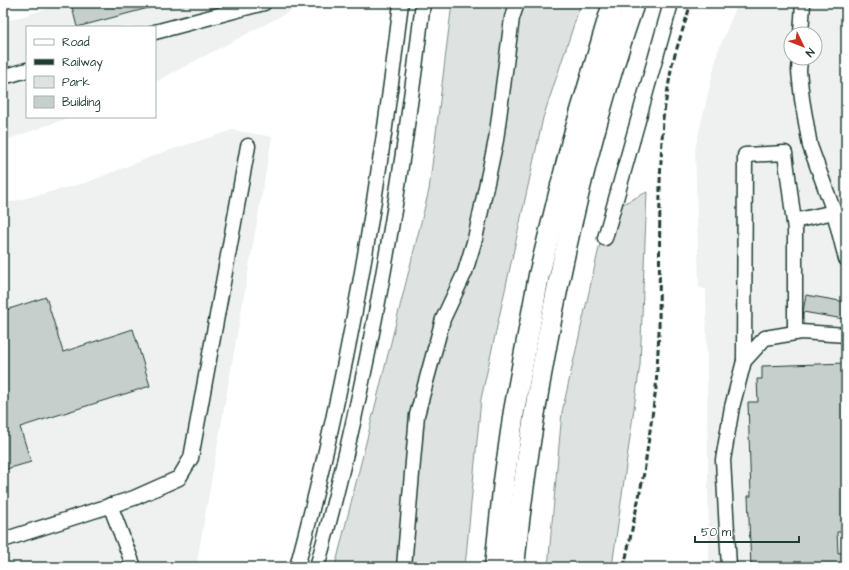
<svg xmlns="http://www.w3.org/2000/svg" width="849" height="570" font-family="'Architects Daughter',sans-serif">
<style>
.built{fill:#eef1f0;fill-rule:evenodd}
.green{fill:#dee3e2;stroke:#7e908b}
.building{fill:#c7cfcc;stroke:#1f3d34}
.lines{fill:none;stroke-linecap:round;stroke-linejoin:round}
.minor-casing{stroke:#1f3d34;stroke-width:17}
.highway-casing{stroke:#1f3d34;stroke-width:23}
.minor{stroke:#fff;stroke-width:14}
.highway{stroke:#fff;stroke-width:20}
.rail{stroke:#1f3d34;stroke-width:3;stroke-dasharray:6 3;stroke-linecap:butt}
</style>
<rect width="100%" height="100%" fill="#fff"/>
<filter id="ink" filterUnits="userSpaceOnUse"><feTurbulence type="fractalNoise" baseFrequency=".025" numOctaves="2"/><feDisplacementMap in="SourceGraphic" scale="8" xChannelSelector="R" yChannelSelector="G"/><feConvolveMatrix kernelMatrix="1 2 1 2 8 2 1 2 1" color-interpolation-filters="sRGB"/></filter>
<g filter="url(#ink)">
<!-- built -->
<g class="built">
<polygon points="67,3 306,3 155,82 155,27 27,27 27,117 71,117 3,141 3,22"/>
<path d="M738 3H846V567H709L706 290 699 287 695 149 718 51ZM791 34H815V58H791Z"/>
<polygon points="233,130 272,137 196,567 3,567 3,204 85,183 161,153"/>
</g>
<!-- green -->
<g class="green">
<polygon points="452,3 581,3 543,118 481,399 465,567 335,567 429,190"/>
<polygon points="647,192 640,365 612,567 548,567 562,412 607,212"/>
</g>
<!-- building -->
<g class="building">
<polygon points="71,3 167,3 77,27"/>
<polygon points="806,295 846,302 844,319 803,312"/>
<polygon points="46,297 63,352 133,329 150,386 20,427 31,462 3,470 3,311"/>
<polygon points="846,363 846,532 837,532 838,553 846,552 846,567 751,567 748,496 751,496 748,402 758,402 757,379 762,379 762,366"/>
</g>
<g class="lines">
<!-- minor casing -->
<g class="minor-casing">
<g id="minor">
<polyline points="155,32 264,3"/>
<polyline points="801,34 803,3"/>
<polyline points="800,58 799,71 802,99 810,146 834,212 846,259"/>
<polyline points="10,75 27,70"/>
<polyline points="794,221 834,212"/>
<polyline points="605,238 671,3"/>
<polyline points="744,361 745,155 785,153 795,230 795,333"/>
<polyline points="110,505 134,567"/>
<polyline points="3,540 134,498 179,478 191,458 248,146"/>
<path d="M297 567C347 382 379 193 401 3"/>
<path d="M317 567C368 383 401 192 423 3"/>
<polyline points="404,567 417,415 443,319 465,272 475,239 496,140 512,18 517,3"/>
<polyline points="729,567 723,460 732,407 744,361 765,338 801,332 846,335"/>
</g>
</g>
<!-- highway casing -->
<g class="highway-casing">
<g id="highway">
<polyline points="495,567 504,481 514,411 539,275 572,141 613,3"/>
<path d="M514 567C520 503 530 439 541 375 563 249 592 124 634 3"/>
</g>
</g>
<!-- minor -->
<use href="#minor" class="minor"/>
<!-- highway -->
<use href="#highway" class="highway"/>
<!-- rail -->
<polyline class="rail" points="624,567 644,473 656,388 659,332 660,182 663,118 672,64 691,3"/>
</g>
</g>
<!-- margin -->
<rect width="849" height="570" fill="none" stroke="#fff" stroke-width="16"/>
<rect x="8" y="8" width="833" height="554" fill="none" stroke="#1f3d34" stroke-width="1.5" filter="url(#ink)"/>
<!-- legend -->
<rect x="26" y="26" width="130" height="92" fill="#ffffff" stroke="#a5b1ae"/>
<rect x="34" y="39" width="20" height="6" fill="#ffffff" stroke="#a5b1ae"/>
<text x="62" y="46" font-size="12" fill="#1f3d34">Road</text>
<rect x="34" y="59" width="20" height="6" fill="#1f3d34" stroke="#a5b1ae"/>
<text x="62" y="66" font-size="12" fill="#1f3d34">Railway</text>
<rect x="34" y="76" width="20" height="12" fill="#dee3e2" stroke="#a5b1ae"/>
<text x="62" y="86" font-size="12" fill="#1f3d34">Park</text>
<rect x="34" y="96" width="20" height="12" fill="#c7cfcc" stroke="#a5b1ae"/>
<text x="62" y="106" font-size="12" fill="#1f3d34">Building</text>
<!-- north arrow -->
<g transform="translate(803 46) rotate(133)"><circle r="19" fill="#ffffff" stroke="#a5b1ae"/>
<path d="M0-3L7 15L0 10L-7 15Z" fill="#c8321e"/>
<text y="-6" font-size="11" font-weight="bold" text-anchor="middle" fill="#1f3d34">N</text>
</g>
<!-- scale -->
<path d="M695 536v6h104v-6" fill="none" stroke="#1f3d34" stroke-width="2"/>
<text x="701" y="536" font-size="12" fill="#1f3d34" stroke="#ffffff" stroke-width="3" paint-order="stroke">50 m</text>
</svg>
